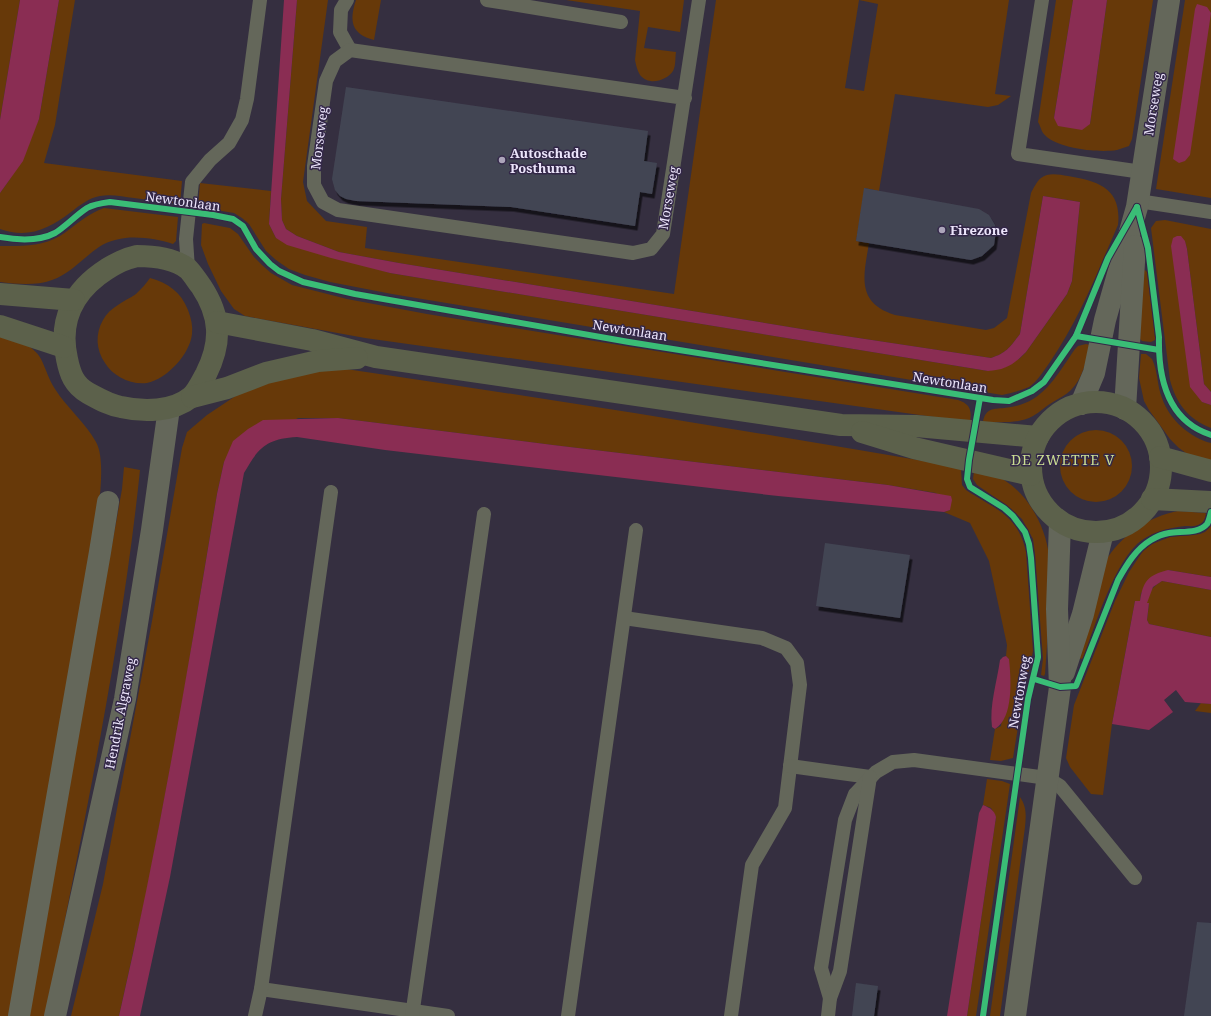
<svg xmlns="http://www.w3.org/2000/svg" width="1211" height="1016" font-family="'Noto Serif',serif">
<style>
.green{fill:#673909;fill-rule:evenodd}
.water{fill:#8a2d53}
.building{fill:#424553;filter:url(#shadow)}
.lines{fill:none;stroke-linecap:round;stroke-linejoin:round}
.lane{stroke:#64675a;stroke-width:14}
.street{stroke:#64675a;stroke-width:22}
.secondary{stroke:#5c614b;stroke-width:22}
.cycleway-casing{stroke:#332748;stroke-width:8}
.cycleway{stroke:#3abd76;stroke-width:6}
.poi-dot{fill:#aca5ba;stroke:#332748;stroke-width:1.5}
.labels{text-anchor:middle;stroke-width:3;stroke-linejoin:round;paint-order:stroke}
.street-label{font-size:13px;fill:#ece5fb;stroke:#332748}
.poi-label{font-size:13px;font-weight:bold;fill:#ece5fb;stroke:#332748;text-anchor:start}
.neighbourhood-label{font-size:14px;letter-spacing:1px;fill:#cadd92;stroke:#332748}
</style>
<defs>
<filter id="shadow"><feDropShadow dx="2.5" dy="4.5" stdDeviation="0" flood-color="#0009"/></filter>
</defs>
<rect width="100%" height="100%" fill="#352f40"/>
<!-- green -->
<g class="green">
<polygon points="0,0 20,0 0,120"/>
<path d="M59 0H75L55 125 44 163 182 181 180 204C165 202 149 200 134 198 123 197 112 194 100 196 89 198 80 205 71 212 49 229 28 239 0 229V193L10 179 39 119Z"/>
<path d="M297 0H328L303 182 307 201 326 221 367 227 365 248 674 294 716 0H1009L995 94 1011 96 998 105 988 107 895 94 879 191 865 188 856 241 869 243C864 274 855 303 895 315L986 330 994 328 1007 318 1031 193C1033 189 1037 181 1041 178 1049 172 1059 175 1068 176 1099 181 1122 189 1118 225 1097 273 1080 318 1050 362 1044 370 1038 381 1029 387 1020 391 1011 393 1002 395L392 294 330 282 305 275 289 269 276 260 266 251 249 224 242 218 234 213 198 207 200 183 271 191 269 224 276 238 390 273 988 371 1019 359 1026 352 1067 294 1072 281 1080 202 1043 196 1020 334C1010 347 1007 353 991 358L832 334 399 263 339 252 297 236 286 229 282 220 281 199ZM859 0 878 4 864 91 845 88Z"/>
<path d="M356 0H381L374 40C351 34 349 21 356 0Z"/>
<path d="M566 0H684L680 32 648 27 644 48 676 52C675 58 676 66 673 71 666 81 649 86 640 75 637 70 636 65 635 60L640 11Z"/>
<path d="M1056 0H1073L1054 118 1090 124 1107 0H1153L1132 139 1129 146C1125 147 1121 149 1117 150 1099 153 1055 149 1043 133 1041 130 1040 125 1038 122Z"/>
<polygon points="1185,0 1211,0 1211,198 1156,189"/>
<path d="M104 208 178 217 176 241 173 244C150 237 121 233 99 247 83 258 70 274 52 280 36 286 16 284 0 282V246C21 246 41 247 60 236 75 226 87 214 104 208Z"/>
<path d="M1165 220 1211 229V392L1204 384 1187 249 1185 241 1202 402 1211 405V428C1188 419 1176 403 1170 380L1151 228 1156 221Z"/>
<path d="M204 223 230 228 238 234 254 257 262 265 271 273 292 285 347 299 427 314 958 400C970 404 972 410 970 422L365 338 245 316 234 309 221 291 208 264 201 245 202 224Z"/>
<polygon points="1145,270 1147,272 1155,337 1155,340 1151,342 1142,341 1140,339 1143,271"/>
<path d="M150 278C168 283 181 292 188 310 191 318 193 326 192 334 190 354 167 379 147 383 130 385 113 376 105 363 96 350 95 334 103 320 110 307 124 302 136 294 141 289 146 284 150 278Z"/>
<path d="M0 335C15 340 33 344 41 359 46 369 49 380 55 389 67 408 85 422 96 442 108 463 96 525 92 550L10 1016H0Z"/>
<path d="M1086 344 1090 345C1086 361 1083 378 1071 390 1066 395 1059 398 1053 402 1046 406 1040 412 1033 416 1019 424 1001 422 985 422L983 421C986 408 993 409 1004 408 1011 407 1018 406 1025 403 1048 394 1061 369 1075 349L1078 346Z"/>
<path d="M1141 354H1146L1152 359C1158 371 1157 386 1162 398 1169 419 1190 438 1211 443V461L1190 456 1179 448 1170 439 1149 410 1144 401 1139 378Z"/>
<path d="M346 369C551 399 755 432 959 467L961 469 962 485 966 490C994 509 1018 514 1026 552L1033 651 1030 666 1025 683 1013 758 1001 761 990 760 995 729 1001 726 1009 659 1006 656 1007 645 989 561 970 523 944 512 950 510 936 493 888 485 553 445 338 418H298L224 462 217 494 179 722 147 890 119 1016H71L103 884 152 621 182 448 187 432 207 415 243 391 280 378 318 370Z"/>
<circle cx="1096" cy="466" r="36"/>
<path d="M124 467 140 470C121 654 81 835 46 1016H28L122 489Z"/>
<path d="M974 471C983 474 996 475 1004 480 1029 495 1046 528 1049 556L1047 645 1045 674 1044 676 1041 675 1043 659 1035 554 1033 539 1022 519 1009 507 977 485 973 479Z"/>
<path d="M1178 511 1205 513 1206 514C1205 518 1204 522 1200 524 1196 527 1190 526 1185 526 1170 528 1155 531 1142 540 1115 559 1095 626 1083 658L1081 659 1079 658 1105 562C1121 535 1148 517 1178 511Z"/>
<polygon points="1211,526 1211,577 1168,570 1141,593 1140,601 1135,601 1112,724 1103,795 1091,794 1070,767 1066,758 1074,705 1115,601 1129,572 1143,551 1152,544 1170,537 1200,534 1205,532"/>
<path d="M1162 581 1211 590V637L1149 624 1147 620 1149 604 1146 603C1150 591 1151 588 1162 581Z"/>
<polygon points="1201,703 1211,704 1211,713 1195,711"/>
<polygon points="987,779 1002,781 1010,784 976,1016 967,1016 996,817 991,808 983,805"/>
<path d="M1020 797C1027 807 1026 816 1025 827L1000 1016H990Z"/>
</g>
<!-- water -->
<g class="water">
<polygon points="20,0 59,0 39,119 23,161 0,193 0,120"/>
<path d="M284 0H297L281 199 282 220 286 229 297 236 339 252 399 263 832 334 991 358C1007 353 1010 347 1020 334L1043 196 1080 202 1072 281 1067 294 1026 352C1014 364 1006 370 988 371L390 273 331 258 287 245 276 238 269 224Z"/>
<polygon points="1073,0 1107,0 1090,124 1082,130 1058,126 1054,118"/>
<polygon points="1197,4 1207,7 1211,13 1190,155 1185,161 1179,163 1173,159 1195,9"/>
<polygon points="1177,236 1181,236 1185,241 1187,249 1204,384 1211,392 1211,405 1202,402 1190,387 1171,246 1173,238"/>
<path d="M338 418 553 445 888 485 951 496 952 500 950 510 944 512 778 496 385 450 297 437C266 439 259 447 244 473L170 877 140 1016H119C159 843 188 669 217 494L224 462 233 441 248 429 263 420Z"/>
<path d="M1168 570 1211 577V590L1162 581 1153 587 1147 603H1149L1147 620 1149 624 1211 637V704L1185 702 1176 690 1164 700 1173 712 1149 730 1112 724 1135 601H1140C1143 581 1148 575 1168 570Z"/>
<path d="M1006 656 1009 659C1011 678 1014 718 995 729L992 727C989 706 997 682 1000 660L1003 657Z"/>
<path d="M983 805C990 808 994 810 996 817L967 1016H947L979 813Z"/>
</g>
<!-- building -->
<g class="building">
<polygon points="346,87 648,131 644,161 657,163 652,194 640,192 635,226 511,207 356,201 346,199 340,196 335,190 332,179"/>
<polygon points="864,188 979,209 989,215 995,225 996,231 994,245 982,256 971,260 856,241"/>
<polygon points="825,543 910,555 900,618 816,606"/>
<polygon points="1197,922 1211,923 1211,1016 1184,1016"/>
<polygon points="856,983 878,986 874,1016 852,1016"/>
</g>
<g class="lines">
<!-- lane -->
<g class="lane">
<polyline points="347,0 341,10 340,32 350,50"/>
<polyline points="487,0 621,22"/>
<polyline points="1042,0 1018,154 1142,172"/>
<polyline points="685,98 350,50 335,61 326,81 314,166 314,185 323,202 338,210 633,253 651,249 663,234 699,0"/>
<polyline points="1138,201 1211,212"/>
<polyline points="188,269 186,239 192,182 210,160 229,143 242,120 247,99 260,0"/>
<polyline points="624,618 762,638 786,648 797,663 800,685 785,808 752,865 731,1016"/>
<polyline points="790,766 870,777"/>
<polyline points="261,989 448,1016"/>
<polyline points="830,998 821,968 845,820 855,794 876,772 893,762 914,760 1047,778 1060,786 1135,878"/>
<polyline points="255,1016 261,989 331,492"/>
<polyline points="412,1016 484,514"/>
<polyline points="568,1016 636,530"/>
<polyline points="828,1016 830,998 840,971 870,777"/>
</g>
<!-- street -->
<g class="street">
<polyline points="1081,404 1094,373 1105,320 1137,207 1169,0"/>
<polyline points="1125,409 1135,246"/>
<polyline points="1064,672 1083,614 1103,532"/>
<polyline points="19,1016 100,552 108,502"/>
<polyline points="55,1016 125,699 152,530 169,408"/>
<polyline points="1015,1016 1060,687 1057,609 1060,522"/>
</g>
<!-- secondary -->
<g class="secondary">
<path d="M137 256C154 256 174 258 188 269 193 274 197 281 201 286 221 316 222 342 206 374 202 381 197 392 191 397 173 412 143 412 121 407 109 405 99 399 88 393 74 385 70 374 67 359 58 320 74 290 107 269 117 263 124 259 137 256Z"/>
<polyline points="0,294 74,300"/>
<polyline points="217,322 312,340 376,357 841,425 916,426 1038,437"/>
<polyline points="0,326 64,347"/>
<polyline points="192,397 227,388 266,373 318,361 357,358"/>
<circle cx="1096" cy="467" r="65"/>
<polyline points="862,432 914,448 1031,475"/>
<polyline points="1160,457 1211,471"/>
<polyline points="1152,499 1211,502"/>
</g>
<!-- cycleway casing -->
<g class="cycleway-casing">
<g id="cycleway">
<path d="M1137 207 1148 248 1159 337C1158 378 1168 421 1211 435"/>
<path d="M0 237C17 240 38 242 55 233 66 226 75 216 87 208 94 204 102 203 110 202L213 215 233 219 243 226 256 249 270 264 279 271 303 282 355 294 629 342 993 400 1009 401 1032 391 1044 382 1076 336 1159 350"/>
<polyline points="1076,336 1108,258 1137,207"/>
<polyline points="980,398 969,460 967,479 970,487 1004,508 1013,516 1025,532 1029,544 1031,558 1038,657 1028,699 983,1016"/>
<path d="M1034 679 1060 687 1076 686 1118 580C1127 564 1136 549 1151 540 1156 537 1163 534 1169 533 1180 531 1199 534 1207 524 1209 521 1210 516 1211 512"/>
</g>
</g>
<!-- cycleway -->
<use href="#cycleway" class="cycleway"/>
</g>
<!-- markers -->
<g class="poi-dot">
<circle cx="502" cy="160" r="4"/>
<circle cx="942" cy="230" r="4"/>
</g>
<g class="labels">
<!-- street labels -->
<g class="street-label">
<text transform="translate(1153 104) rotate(-81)" y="5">Morseweg</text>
<text transform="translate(319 138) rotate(-83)" y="5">Morseweg</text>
<text transform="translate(668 198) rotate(-80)" y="5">Morseweg</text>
<text transform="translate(183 201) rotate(8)" y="5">Newtonlaan</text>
<text transform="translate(630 330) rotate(9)" y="5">Newtonlaan</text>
<text transform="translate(950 382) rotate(9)" y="5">Newtonlaan</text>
<text transform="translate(1019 692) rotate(-80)" y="5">Newtonweg</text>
<text transform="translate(120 713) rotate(-79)" y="5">Hendrik Algraweg</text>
</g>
<!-- poi labels -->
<g class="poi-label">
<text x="510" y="158">Autoschade<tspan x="510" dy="15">Posthuma</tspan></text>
<text x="950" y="235">Firezone</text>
</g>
<!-- neighbourhood labels -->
<g class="neighbourhood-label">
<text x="1063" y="465">DE ZWETTE V</text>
</g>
</g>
</svg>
